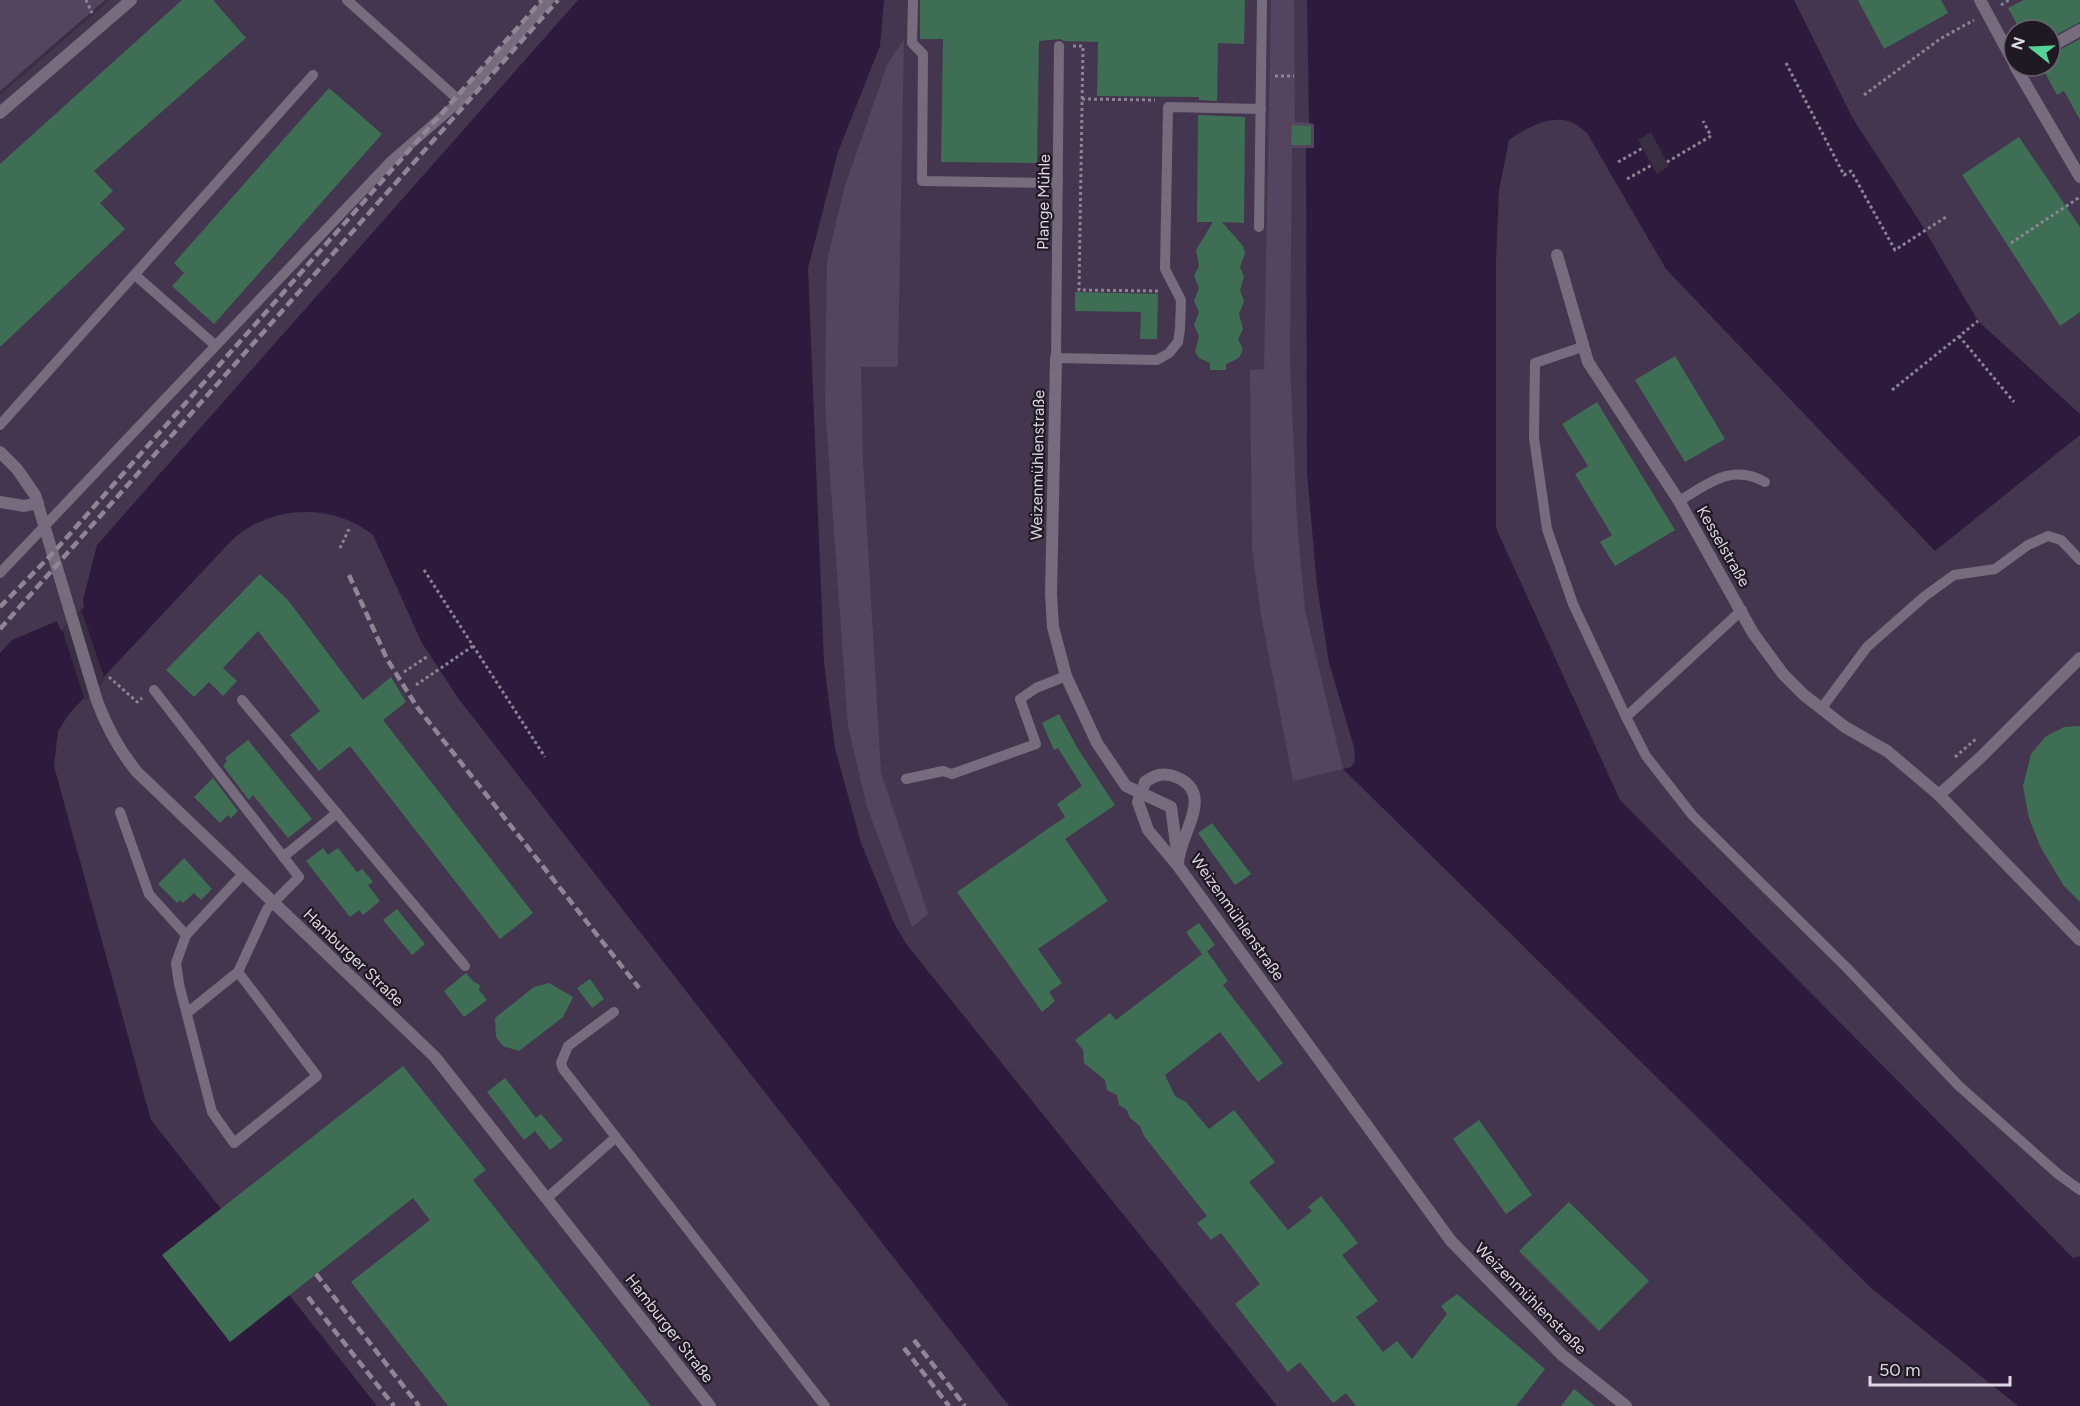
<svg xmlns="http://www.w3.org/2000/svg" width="2080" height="1406" font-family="Figtree,sans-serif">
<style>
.built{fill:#44364f;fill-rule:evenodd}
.green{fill:#544460}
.water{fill:#2e1a3d}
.pier{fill:#3a2f42}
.building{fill:#3e6f55}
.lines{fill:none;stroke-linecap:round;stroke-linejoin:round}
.path{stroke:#8c8393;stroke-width:3;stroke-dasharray:3 3;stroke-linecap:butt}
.service{stroke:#766c7e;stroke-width:10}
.pedestrian{stroke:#766c7e;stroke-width:12}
.minor{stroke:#766c7e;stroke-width:12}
.rail{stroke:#8e8595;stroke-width:4.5;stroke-dasharray:9 4.5;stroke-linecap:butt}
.labels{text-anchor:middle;stroke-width:4.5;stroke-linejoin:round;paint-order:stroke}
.street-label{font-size:16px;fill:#ded7e4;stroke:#1e1922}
</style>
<rect width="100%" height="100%" fill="#3a2f42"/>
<!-- built -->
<path class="built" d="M110 0H2080V1406H0V95ZM2014 30H2050V66H2014Z"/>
<!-- green -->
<g class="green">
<polygon points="0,0 105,0 0,91"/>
<polygon points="1271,0 1294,0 1295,122 1314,123 1314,148 1292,148 1290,362 1297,521 1305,610 1343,769 1293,781 1261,615 1252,549 1250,370 1264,369"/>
<polygon points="904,39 898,364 897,367 861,367 863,461 881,773 928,914 912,927 867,807 848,726 825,405 827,261 844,189 887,65"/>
</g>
<!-- water -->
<g class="water">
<path d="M578 0H884L880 46 838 152 808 268 824 663 835 748 861 843 894 923 907 945 1277 1406H1009L458 698 422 643 373 535C332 502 270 505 232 540L69 714 58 731 54 766 151 1120 377 1406H0V653L12 640 57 621 61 631 84 607 83 600 97 545Z"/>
<path d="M1307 0H1794L1852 117 1920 222 1978 321 2080 414V435L1935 551 1666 269 1587 133C1582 129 1577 124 1571 122 1551 114 1525 128 1509 140L1499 190 1496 262V528L1620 800 2073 1258 2080 1256V1406H2018L1870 1287 1343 769 1351 767 1355 762 1354 747 1329 663 1317 586 1307 473 1306 148H1314V124L1309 123Z"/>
</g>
<!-- pier -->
<g class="pier">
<polygon points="1651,132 1669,166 1657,174 1638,140"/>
<polygon points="81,609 105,680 85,701 62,629"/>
</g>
<!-- building -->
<g class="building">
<polygon points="182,0 213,0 246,38 94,171 113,191 100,203 125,229 0,347 0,164"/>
<polygon points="920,0 1245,0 1244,44 1218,43 1217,101 1199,100 1199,97 1097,96 1098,42 1064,41 1060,39 1039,41 1037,163 941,162 943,39 920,39"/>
<polygon points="1858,0 1941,0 1948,13 1884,49"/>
<polygon points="2024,0 2080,0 2080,22 2050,38 2050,30 2020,30 2008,8"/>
<polygon points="2080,39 2080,120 2064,91 2057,95 2043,69 2050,66 2050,55"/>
<polygon points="329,88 382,134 214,324 172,286 184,273 174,263"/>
<polygon points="1198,115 1245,117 1244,223 1222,222 1243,246 1245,253 1240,267 1244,277 1240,290 1244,301 1239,314 1243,329 1238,339 1243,349 1239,358 1226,364 1226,370 1210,370 1210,363 1199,358 1195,352 1199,336 1194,325 1199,312 1194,301 1199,288 1194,276 1199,266 1196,250 1213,222 1197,222"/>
<polygon points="1292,125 1311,126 1311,145 1291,145"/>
<polygon points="2019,137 2080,227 2080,312 2060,326 1962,175"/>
<polygon points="1075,292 1158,294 1157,339 1140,339 1141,312 1075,311"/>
<polygon points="1675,356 1725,439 1685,462 1635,380"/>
<polygon points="1597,402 1675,530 1615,566 1600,542 1612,535 1575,474 1588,466 1562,424"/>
<polygon points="260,574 288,600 363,700 391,677 406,702 383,720 533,913 500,939 350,746 319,771 290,735 320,711 258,631 223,668 237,681 223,696 209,682 194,697 166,670"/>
<polygon points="1059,714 1078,749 1115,805 1065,839 1108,901 1038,949 1062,983 1049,992 1055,1001 1042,1012 957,892 1065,817 1057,804 1082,786 1058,748 1054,750 1042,723"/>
<polygon points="2080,726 2080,902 2064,886 2041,848 2029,818 2023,786 2031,754 2045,737 2064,727"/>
<polygon points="248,740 312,819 288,838 253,795 249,800 223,766 227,761 225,758"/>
<polygon points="213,778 238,811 231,818 228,815 220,823 194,797"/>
<polygon points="1212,823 1251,874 1235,885 1198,833"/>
<polygon points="323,848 328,855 338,848 357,872 362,869 373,882 368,885 380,901 363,915 359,910 350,917 306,861"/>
<polygon points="184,858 212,889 201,900 194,893 183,903 180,900 177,903 158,884"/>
<polygon points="397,909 425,944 412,955 383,920"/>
<polygon points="1199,923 1215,945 1207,951 1228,981 1223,985 1283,1063 1258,1082 1220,1032 1165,1075 1175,1096 1186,1102 1209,1129 1234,1110 1275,1162 1249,1182 1288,1230 1312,1211 1308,1207 1321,1196 1358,1243 1342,1255 1378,1301 1356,1317 1383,1352 1397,1341 1412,1359 1447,1314 1441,1306 1457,1294 1545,1369 1516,1406 1356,1406 1346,1393 1333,1403 1300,1362 1288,1372 1235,1304 1260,1284 1221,1233 1211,1240 1197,1223 1207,1216 1144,1136 1140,1126 1130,1118 1127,1110 1119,1105 1117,1095 1107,1090 1105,1080 1084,1063 1083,1050 1075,1040 1110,1013 1116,1020 1205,952 1202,954 1186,932"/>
<polygon points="466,973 474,982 480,985 479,990 487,1000 464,1017 444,991"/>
<polygon points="590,979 604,999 592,1008 577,988"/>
<polygon points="549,983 573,997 563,1017 519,1051 503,1046 496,1037 495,1018 534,987"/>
<polygon points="403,1066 486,1170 473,1180 651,1406 448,1406 351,1282 430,1220 413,1198 230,1342 162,1255"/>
<polygon points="505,1078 536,1118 541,1114 563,1140 550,1150 535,1131 524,1140 487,1092"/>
<polygon points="1479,1120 1532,1195 1506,1214 1453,1139"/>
<polygon points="1569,1202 1649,1281 1599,1331 1519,1251"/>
<polygon points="1574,1389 1595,1406 1561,1406"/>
</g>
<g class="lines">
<!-- path -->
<g class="path">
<polyline points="86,0 92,13"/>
<polyline points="2001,5 2009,0"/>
<polyline points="1073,46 1083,46 1079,290 1161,291"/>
<polyline points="1786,63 1844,175 1851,171 1895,250 1946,217"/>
<polyline points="1275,76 1294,76"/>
<polyline points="1864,95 1940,39 1974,20"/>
<polyline points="1082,99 1155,100"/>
<polyline points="1618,162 1643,148"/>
<polyline points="1667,162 1711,136 1703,121"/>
<polyline points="1627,179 1652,165"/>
<polyline points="2011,243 2080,197"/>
<polyline points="1959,336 2014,402"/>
<polyline points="1892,390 1978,321"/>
<polyline points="340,548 349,529"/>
<polyline points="424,570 545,757"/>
<polyline points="404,672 428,656"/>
<polyline points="109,677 137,702 142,698"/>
<polyline points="416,685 473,646"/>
<polyline points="1955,757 1977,738"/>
</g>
<!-- service -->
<g class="service">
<polyline points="913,0 912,43 923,54 922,181 1058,183"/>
<polyline points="1059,46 1056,358 1157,360 1169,353 1178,342 1180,329 1181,300 1165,269 1168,107 1261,109"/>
<polyline points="460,101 549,0"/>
<polyline points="1259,227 1262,0"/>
<polyline points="135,275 215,345"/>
<polyline points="1582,347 1535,363 1534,438 1547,529 1573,604 1626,717 1742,610"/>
<polyline points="0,425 313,75"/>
<path d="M1679 501C1708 484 1731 463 1765 482"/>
<polyline points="0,573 391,161 460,101 347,0"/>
<polyline points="154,690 299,877 267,909 238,972 317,1076 234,1143 212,1112 179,984 176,963 186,935"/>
<polyline points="242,700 465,966"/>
<polyline points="1821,709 1867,647 1925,596 1954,575 1995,569 2028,545 2048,536 2061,540 2080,560"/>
<polyline points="1626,717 1646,756 1693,816 1847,968 1959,1086 2058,1174 2080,1190"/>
<polyline points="906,779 943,771 952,774 1036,744 1020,699 1036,688 1066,676"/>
<polyline points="120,812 149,894 186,935 243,874"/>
<polyline points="283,857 337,813"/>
<polyline points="614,1012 568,1046 561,1063 563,1069 825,1406"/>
<polyline points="187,1013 238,972"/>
<polyline points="547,1198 616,1137"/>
</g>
<!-- pedestrian -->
<polyline class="pedestrian" points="2050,47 2080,30"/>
<!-- minor -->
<g class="minor">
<polyline points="1980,0 2014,63"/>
<polyline points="2015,66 2080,177"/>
<polyline points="0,113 131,0"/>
<polyline points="1557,255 1588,362 1679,501 1753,633 1783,674 1804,695 1845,727 1887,751 1939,795 2080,940"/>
<polyline points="1056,358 1051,594 1053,627 1066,676 1097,743 1126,786 1171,807 1177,852"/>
<path d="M0 452 17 469 35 495 97 701C107 728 119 750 137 772L435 1057 710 1406"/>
<polyline points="0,502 24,506 38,503"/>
<polyline points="1939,795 1981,757 2080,658"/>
<path d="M1178 866C1176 838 1218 794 1176 777 1164 772 1155 775 1145 782L1138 802 1148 830 1178 866 1451 1241 1562 1355 1626 1406"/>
</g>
<!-- rail -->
<g class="rail">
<polyline points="349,575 387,659 417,707 639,988"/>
<polyline points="0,607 53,553 542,0"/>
<polyline points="0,629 558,0"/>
<polyline points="316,1274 419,1406"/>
<polyline points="308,1297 394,1406"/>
<polyline points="914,1340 965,1406"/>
<polyline points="904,1348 949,1406"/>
</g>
</g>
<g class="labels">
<!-- street labels -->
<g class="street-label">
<text transform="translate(1043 202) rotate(-89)" y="6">Plange Mühle</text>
<text transform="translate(1037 465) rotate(-89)" y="6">Weizenmühlenstraße</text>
<text transform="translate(1724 546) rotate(60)" y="6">Kesselstraße</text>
<text transform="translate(1238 917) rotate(55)" y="6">Weizenmühlenstraße</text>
<text transform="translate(354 957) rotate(44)" y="6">Hamburger Straße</text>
<text transform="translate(1531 1298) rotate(45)" y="6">Weizenmühlenstraße</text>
<text transform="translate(670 1328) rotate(52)" y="6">Hamburger Straße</text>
</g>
</g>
<!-- north arrow -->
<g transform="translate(2032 48) rotate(288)"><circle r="28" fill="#1e1922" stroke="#6b6570" stroke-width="1.5"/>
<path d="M0-4.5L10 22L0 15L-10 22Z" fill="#53d396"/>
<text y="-9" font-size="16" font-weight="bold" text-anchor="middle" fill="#ded7e4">N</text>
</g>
<!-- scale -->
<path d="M1870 1376v9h140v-9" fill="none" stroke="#ded7e4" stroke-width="3"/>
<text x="1879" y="1376" font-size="18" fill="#ded7e4" stroke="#1e1922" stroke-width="4.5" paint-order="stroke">50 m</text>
</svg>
